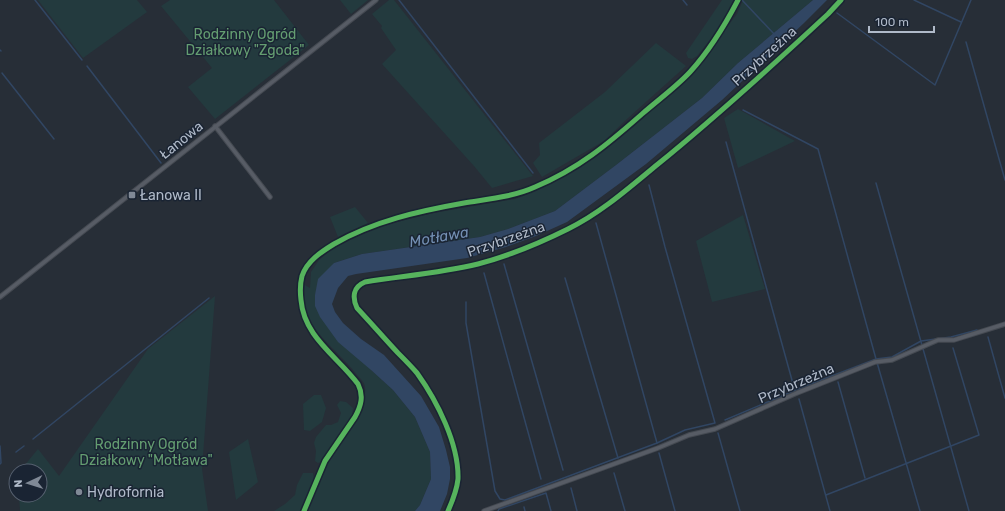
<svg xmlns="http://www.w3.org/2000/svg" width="1005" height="511" font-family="Rubik,sans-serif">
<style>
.green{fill:#233a3e}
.water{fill:#314663}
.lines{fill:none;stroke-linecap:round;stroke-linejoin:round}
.stream{stroke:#314663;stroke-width:1.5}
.minor-casing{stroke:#454a52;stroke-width:5.5}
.minor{stroke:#575c65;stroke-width:3.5}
.cycleway-casing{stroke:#1a2433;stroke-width:8}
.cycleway{stroke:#56b35d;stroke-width:5}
.poi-dot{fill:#808996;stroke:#1a2433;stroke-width:1.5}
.labels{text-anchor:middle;stroke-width:3;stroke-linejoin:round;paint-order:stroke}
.park-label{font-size:14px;fill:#649d71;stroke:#1a2433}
.street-label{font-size:14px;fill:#b0bac9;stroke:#1a2433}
.poi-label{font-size:14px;fill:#b0bac9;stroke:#1a2433;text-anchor:start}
.water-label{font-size:15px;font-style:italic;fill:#7490b4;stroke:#1a2433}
</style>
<rect width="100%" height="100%" fill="#272e37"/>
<!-- green -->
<g class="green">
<polygon points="38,0 137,0 147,12 83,58"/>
<polygon points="170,0 274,0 309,45 215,119 188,87 212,68 161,6"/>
<polygon points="340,0 368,0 351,14"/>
<polygon points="389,0 394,0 533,176 492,188 474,166 382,64 396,50 381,28 382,26 372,14"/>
<polygon points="722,0 735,0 721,26 697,56 692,59 688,58 686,53"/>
<path d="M743 0H813L738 63 702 98 616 165 555 211 508 229 480 237 362 254 334 263 315 295 371 370 393 390 415 417 430 452 431 479 420 505 415 511H308C313 497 318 482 324 468 335 447 368 411 365 387 365 383 360 378 357 375 336 347 296 325 303 284L310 288 311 272 319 260 331 250 369 229 433 213 515 199 528 194 577 169 608 147 683 82 695 69 737 14Z"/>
<polygon points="656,43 686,66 628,118 604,141 542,177 533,163 540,155 539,143 605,92"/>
<polygon points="738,109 795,141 738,168 724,118"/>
<polygon points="355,207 368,223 338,237 330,217"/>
<polygon points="743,215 765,289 712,302 696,241"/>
<polygon points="215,296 202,469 208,511 20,511 19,495 40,495 40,471 20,471 38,449 59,476 148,349"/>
<polygon points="314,395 321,395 326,408 322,422 310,431 304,430 303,404"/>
<polygon points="340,401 346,402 353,408 352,417 323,461 318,463 315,461 316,451 314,443 316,437 326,425 331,425 338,422 341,413 337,405"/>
<polygon points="248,439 258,482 236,500 229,452"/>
<polygon points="303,473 313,473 314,479 301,511 274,511 285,504 295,495 297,485"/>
</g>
<!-- water -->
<polygon class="water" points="813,0 827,0 804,23 722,100 646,164 567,222 536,236 506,247 467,258 356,274 348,276 338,288 332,304 335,312 343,323 361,339 384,355 421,396 439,427 446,450 450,467 450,479 447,494 440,511 415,511 420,505 431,479 430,452 415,417 393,390 371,370 338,342 320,317 315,306 315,295 318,279 334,263 362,254 480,237 508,229 555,211 616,165 702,98 738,63"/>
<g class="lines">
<!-- stream -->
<g class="stream">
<polyline points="35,0 82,60"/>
<polyline points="399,0 533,173"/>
<polyline points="683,0 687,5"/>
<polyline points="742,0 775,35"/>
<polyline points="914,0 961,22"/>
<polyline points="837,13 935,85 971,0"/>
<polyline points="966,42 1005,180"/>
<polyline points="0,50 1,51"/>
<polyline points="87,66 161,163"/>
<polyline points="2,73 54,139"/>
<polyline points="743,110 818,149 876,359 920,511"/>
<polyline points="726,142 795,391"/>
<polyline points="876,183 969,511"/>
<polyline points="596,223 657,443"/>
<polyline points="504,264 563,470"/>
<polyline points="484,273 541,479"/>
<polyline points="565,278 618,458"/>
<polyline points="466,302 466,323 495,491 500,499 505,500 657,443 685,430 715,423 665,247 649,185"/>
<polyline points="988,337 1005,398"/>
<polyline points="838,382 865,478"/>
<polyline points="799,399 830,511"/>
<polyline points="725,420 803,387 876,359 892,357 921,341 951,337 977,330"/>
<polyline points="718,433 740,511"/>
<polyline points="33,439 209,298"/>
<polyline points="0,446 1,463 0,464"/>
<polyline points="16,452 24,446"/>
<polyline points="659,453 675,511"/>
<polyline points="614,473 625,511"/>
<polyline points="571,488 577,511"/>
<polyline points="826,495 979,435 953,348"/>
<polyline points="524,507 525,511"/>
<polyline points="498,511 499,509 546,493 551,511"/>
</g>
<!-- minor casing -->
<g class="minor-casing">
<g id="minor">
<polyline points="215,126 270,197"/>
<polyline points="0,297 376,0"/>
<path d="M448 511C452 502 457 489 458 479 459 444 437 401 417 373 411 366 404 359 398 353 384 338 371 323 357 308 352 297 353 287 365 282 402 276 441 273 478 264 508 256 540 243 568 229 601 213 630 187 658 164 717 116 773 65 828 14L841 0"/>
<polyline points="484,511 658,448 689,435 715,429 797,393 875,362 892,360 938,340 954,340 1005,324"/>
</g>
</g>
<!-- minor -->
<use href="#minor" class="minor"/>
<!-- cycleway casing -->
<g class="cycleway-casing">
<g id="cycleway">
<path d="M304 511 325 461 355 417C361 406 364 396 358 384 337 356 304 337 301 300 300 292 300 284 302 276 307 261 321 252 334 244 374 221 419 211 464 203 488 199 513 197 535 187 578 169 608 144 642 114 658 100 676 87 690 72 709 51 725 25 738 0"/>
<path d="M448 511C452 502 457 489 458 479 459 444 437 401 417 373 411 366 404 359 398 353 384 338 371 323 357 308 352 297 353 287 365 282 402 276 441 273 478 264 508 256 540 243 568 229 601 213 630 187 658 164 717 116 773 65 828 14L841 0"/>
</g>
</g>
<!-- cycleway -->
<use href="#cycleway" class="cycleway"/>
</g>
<!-- markers -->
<g class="poi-dot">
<rect x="128" y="191" width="8" height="8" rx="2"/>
<circle cx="79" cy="492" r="4"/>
</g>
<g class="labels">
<!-- park labels -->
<g class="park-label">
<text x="245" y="39">Rodzinny Ogród<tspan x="245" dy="16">Działkowy "Zgoda"</tspan></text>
<text x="146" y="449">Rodzinny Ogród<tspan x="146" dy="16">Działkowy "Motława"</tspan></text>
</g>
<!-- street labels -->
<g class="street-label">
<text transform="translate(764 56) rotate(-42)" y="5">Przybrzeżna</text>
<text transform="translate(181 140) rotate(-39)" y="5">Łanowa</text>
<text transform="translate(506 239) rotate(-19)" y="5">Przybrzeżna</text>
<text transform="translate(796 383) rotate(-23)" y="5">Przybrzeżna</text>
</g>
<!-- poi labels -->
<g class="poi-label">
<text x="140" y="200">Łanowa II</text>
<text x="87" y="497">Hydrofornia</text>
</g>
<!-- water labels -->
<g class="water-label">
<text transform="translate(439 237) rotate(-10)" y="5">Motława</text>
</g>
</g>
<!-- north arrow -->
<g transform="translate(28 483) rotate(266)"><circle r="19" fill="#1a2433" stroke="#56606f"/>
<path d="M0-3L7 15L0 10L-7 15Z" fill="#808996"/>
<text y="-6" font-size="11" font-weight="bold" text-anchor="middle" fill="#b0bac9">N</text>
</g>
<!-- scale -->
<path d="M869 26v6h65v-6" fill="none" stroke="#b0bac9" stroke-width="2"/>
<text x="875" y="26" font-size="12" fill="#b0bac9" stroke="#1a2433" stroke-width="3" paint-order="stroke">100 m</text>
</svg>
